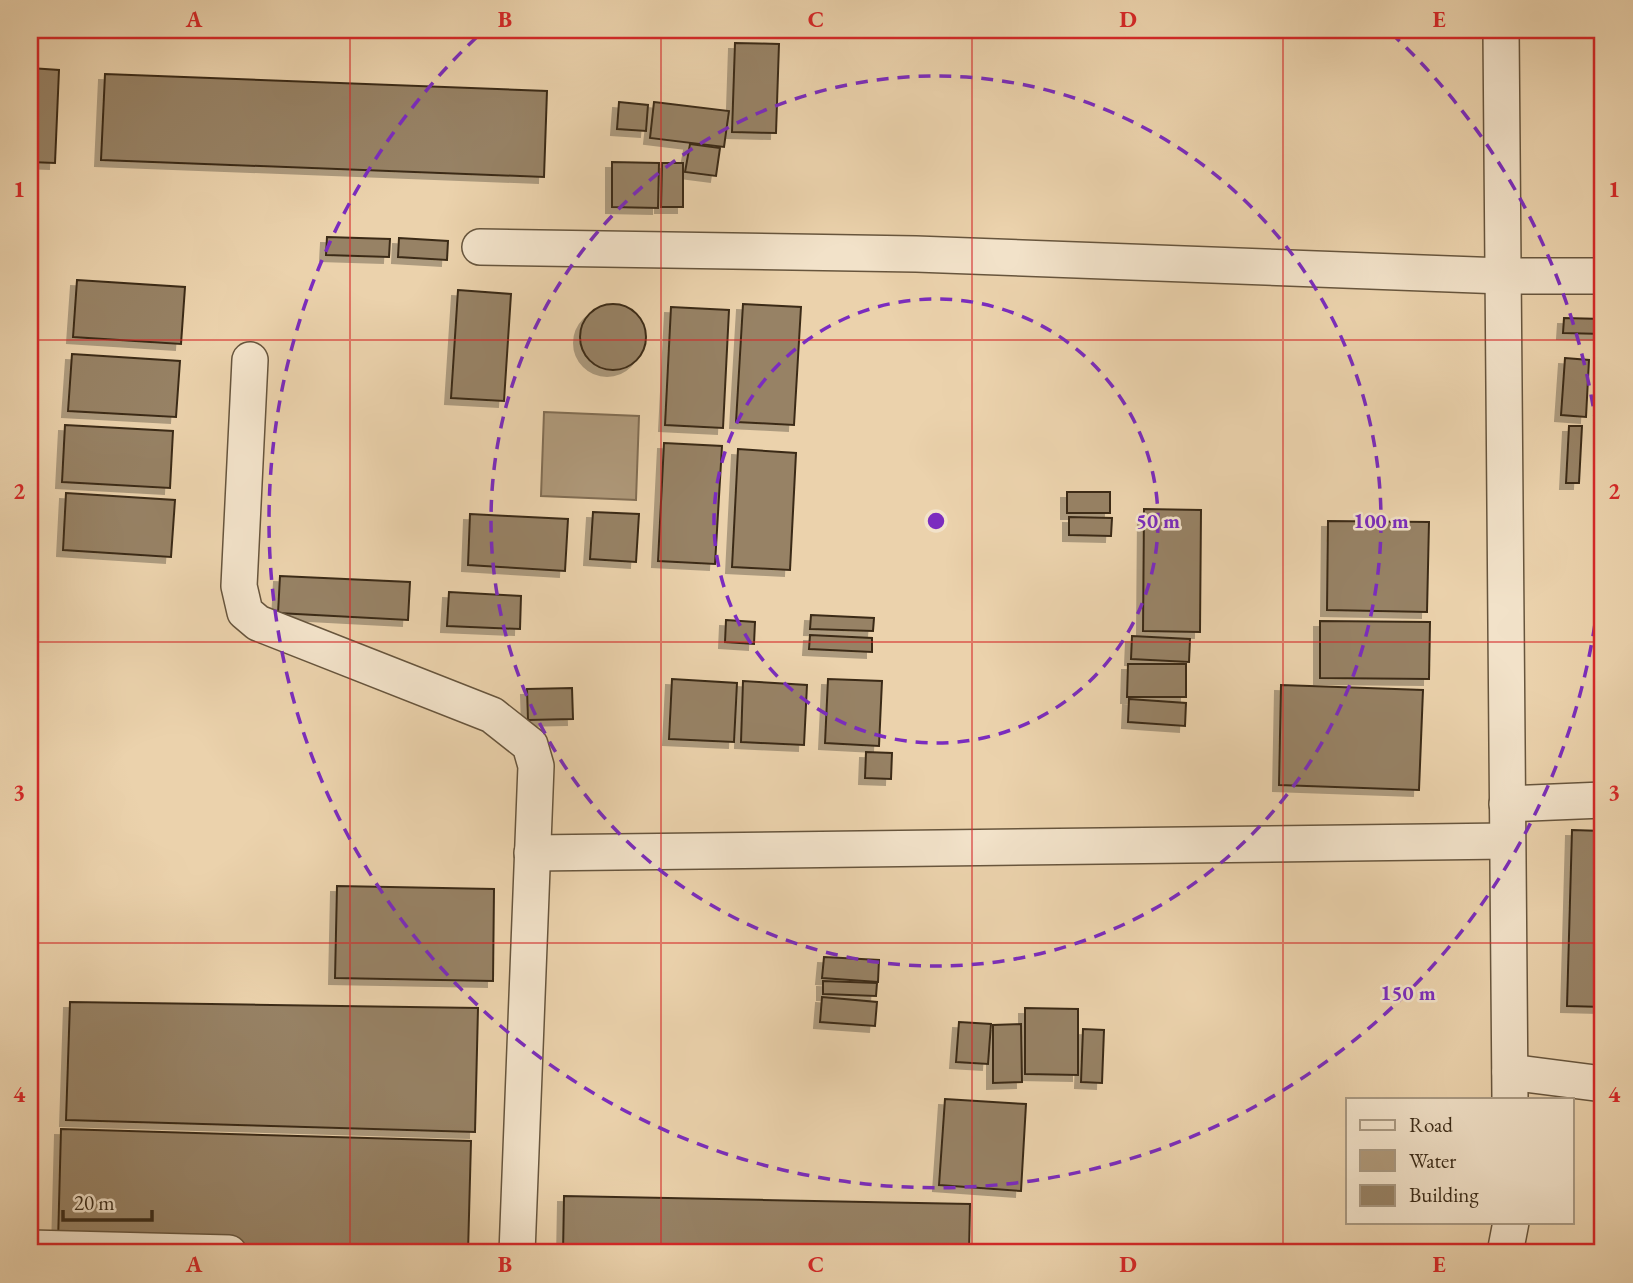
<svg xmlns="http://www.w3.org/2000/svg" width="1633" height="1283" font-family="'EB Garamond',serif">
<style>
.water{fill:#af997a;stroke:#816d53;stroke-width:2}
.building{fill:#978265;stroke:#3b2b18;stroke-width:2;filter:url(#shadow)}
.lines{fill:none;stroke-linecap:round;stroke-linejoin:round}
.minor-casing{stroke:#67553d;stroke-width:38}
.minor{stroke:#f2e2c9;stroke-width:35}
.grid{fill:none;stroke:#d62828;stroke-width:2;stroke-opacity:0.55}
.ring{fill:none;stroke:#7b2cbf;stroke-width:3.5;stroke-dasharray:12 9}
.centre{fill:#7b2cbf;stroke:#f2e2c9;stroke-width:3.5}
.ring-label{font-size:21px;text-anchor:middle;font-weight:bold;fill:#7b2cbf;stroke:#f2e2c9;stroke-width:5;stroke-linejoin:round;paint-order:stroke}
.neatline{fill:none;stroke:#d62828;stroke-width:2.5}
.grid-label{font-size:23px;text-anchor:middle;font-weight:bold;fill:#d62828}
</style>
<defs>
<filter id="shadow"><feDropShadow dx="-6" dy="6" stdDeviation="0" flood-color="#0004"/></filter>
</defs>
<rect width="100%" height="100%" fill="#ebd2ac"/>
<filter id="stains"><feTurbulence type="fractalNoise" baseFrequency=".00286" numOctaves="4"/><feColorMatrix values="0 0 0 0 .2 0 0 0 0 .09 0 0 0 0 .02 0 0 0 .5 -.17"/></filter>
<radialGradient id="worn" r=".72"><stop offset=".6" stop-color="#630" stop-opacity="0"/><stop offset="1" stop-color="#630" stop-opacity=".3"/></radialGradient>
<!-- water -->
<polygon class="water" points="544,412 639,416 636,500 541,496"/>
<!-- building -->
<g class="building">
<polygon points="735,43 779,44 776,133 732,132"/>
<polygon points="30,68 59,70 55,163 30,162"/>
<polygon points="105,74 547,91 544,177 101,160"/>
<polygon points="619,102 648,105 646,131 617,129"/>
<polygon points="654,102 729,111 724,147 650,138"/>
<polygon points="690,144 720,148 716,176 685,172"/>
<polygon points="612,162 659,163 658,208 612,207"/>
<polygon points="662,163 683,163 683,207 661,207"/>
<polygon points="327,237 390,239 389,257 326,255"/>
<polygon points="399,238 448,241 447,260 398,257"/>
<polygon points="77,280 185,287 181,344 73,337"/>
<polygon points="458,290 511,294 504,401 451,398"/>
<polygon points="743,304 801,307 794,425 736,422"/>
<circle cx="613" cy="337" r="33"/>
<polygon points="671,307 729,310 723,428 665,425"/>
<polygon points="1564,318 1603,319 1603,334 1563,333"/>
<polygon points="72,354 180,361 176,417 68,411"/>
<polygon points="1565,358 1589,360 1586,417 1561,415"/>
<polygon points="65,425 173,431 170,488 62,482"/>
<polygon points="1569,426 1582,426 1579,483 1566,483"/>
<polygon points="664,443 722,446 715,564 658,561"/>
<polygon points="738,449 796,453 790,570 732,567"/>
<rect x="1067" y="492" width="43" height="21"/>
<polygon points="66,493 175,500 171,557 63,550"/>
<polygon points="1144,509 1201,510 1200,632 1143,631"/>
<polygon points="593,512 639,514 636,562 590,559"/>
<polygon points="470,514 568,519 565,571 468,565"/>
<polygon points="1069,517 1112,518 1111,536 1069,535"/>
<polygon points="1328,521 1429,522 1427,612 1327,610"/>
<polygon points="280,576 410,582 408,620 278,613"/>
<polygon points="449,592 521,596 520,629 447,626"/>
<polygon points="811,615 874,618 873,631 810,629"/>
<polygon points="726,620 755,622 754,644 725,642"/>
<polygon points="1320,621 1430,622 1429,679 1320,678"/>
<polygon points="810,635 872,638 872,652 809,649"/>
<polygon points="1132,636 1190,639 1189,662 1131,659"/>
<polygon points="1128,664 1186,664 1186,697 1127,697"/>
<polygon points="672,679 737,683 734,742 669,739"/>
<polygon points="828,679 882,681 879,746 825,743"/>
<polygon points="743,681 807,685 804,745 741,742"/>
<polygon points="1281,685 1423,690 1419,790 1279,785"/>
<polygon points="572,688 573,719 528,720 527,689"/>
<polygon points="1129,699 1186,703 1185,726 1128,722"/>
<polygon points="866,752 892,753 891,779 865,778"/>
<polygon points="1572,830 1603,831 1603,1007 1567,1006"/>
<polygon points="337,886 494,889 493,981 335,978"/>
<polygon points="824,957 879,960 878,982 822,978"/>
<polygon points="823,981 877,983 876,996 823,994"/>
<polygon points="822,997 877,1002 875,1026 820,1022"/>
<polygon points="70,1002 478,1008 475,1132 66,1120"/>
<polygon points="1025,1008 1078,1009 1078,1075 1025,1074"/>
<polygon points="959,1022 991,1024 988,1064 956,1062"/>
<polygon points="1021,1024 1022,1082 993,1083 993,1025"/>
<polygon points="1083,1029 1104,1030 1102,1083 1081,1082"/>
<polygon points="945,1099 1026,1104 1021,1191 939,1185"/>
<polygon points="61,1129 471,1141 468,1253 58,1242"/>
<polygon points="564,1196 970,1204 969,1253 563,1253"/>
</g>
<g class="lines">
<!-- minor casing -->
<g class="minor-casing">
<g id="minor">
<polyline points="1501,30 1510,1099"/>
<polyline points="480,247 916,254 1503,276 1603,276"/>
<polyline points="250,360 239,586 245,612 258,623 492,715 530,745 536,766 517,1253"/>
<polyline points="1507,804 1603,800"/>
<polyline points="532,853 1507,841"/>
<polyline points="1510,1072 1603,1084"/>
<polyline points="30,1248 229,1253"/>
<polyline points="1505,1253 1511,1222"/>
</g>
</g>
<!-- minor -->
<use href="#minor" class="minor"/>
</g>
<!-- grid -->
<path class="grid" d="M350 30V1253M661 30V1253M972 30V1253M1283 30V1253M30 340H1603M30 642H1603M30 943H1603"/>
<!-- distance rings -->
<g class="ring">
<circle cx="936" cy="521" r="222"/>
<circle cx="936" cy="521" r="445"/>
<path d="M1391 33A667 667 0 1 1 481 33"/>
</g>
<circle cx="936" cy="521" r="10" class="centre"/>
<g class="ring-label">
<text x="1158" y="528">50 m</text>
<text x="1381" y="528">100 m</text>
<text x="1408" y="1000">150 m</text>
</g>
<!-- margin -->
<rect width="1633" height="1283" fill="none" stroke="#ebd2ac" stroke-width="77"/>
<!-- legend -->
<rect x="1346" y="1098" width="228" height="126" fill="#f2e2c9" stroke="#a99982" stroke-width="2"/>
<rect x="1360" y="1120" width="35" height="10" fill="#f2e2c9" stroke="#a99982" stroke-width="2"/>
<text x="1409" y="1132" font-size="21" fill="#3b2b18">Road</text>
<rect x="1360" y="1150" width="35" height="21" fill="#af997a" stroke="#a99982" stroke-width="2"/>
<text x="1409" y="1168" font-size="21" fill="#3b2b18">Water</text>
<rect x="1360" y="1185" width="35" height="21" fill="#978265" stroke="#a99982" stroke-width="2"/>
<text x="1409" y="1202" font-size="21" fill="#3b2b18">Building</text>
<!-- scale -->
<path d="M63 1210v10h89v-10" fill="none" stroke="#3b2b18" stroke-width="3.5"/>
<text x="74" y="1210" font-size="21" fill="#3b2b18" stroke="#f2e2c9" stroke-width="5" paint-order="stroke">20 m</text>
<rect x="38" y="38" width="1556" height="1206" class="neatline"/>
<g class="grid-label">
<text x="194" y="27">A</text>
<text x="505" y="27">B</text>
<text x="816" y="27">C</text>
<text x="1128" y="27">D</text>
<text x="1439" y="27">E</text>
<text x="19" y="197">1</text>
<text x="1614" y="197">1</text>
<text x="19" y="499">2</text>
<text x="1614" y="499">2</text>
<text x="19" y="800">3</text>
<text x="1614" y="800">3</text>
<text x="19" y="1102">4</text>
<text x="1614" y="1102">4</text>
<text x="194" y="1272">A</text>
<text x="505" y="1272">B</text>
<text x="816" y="1272">C</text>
<text x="1128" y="1272">D</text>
<text x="1439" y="1272">E</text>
</g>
<rect width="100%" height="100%" filter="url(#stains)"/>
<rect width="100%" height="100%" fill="url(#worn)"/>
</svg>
